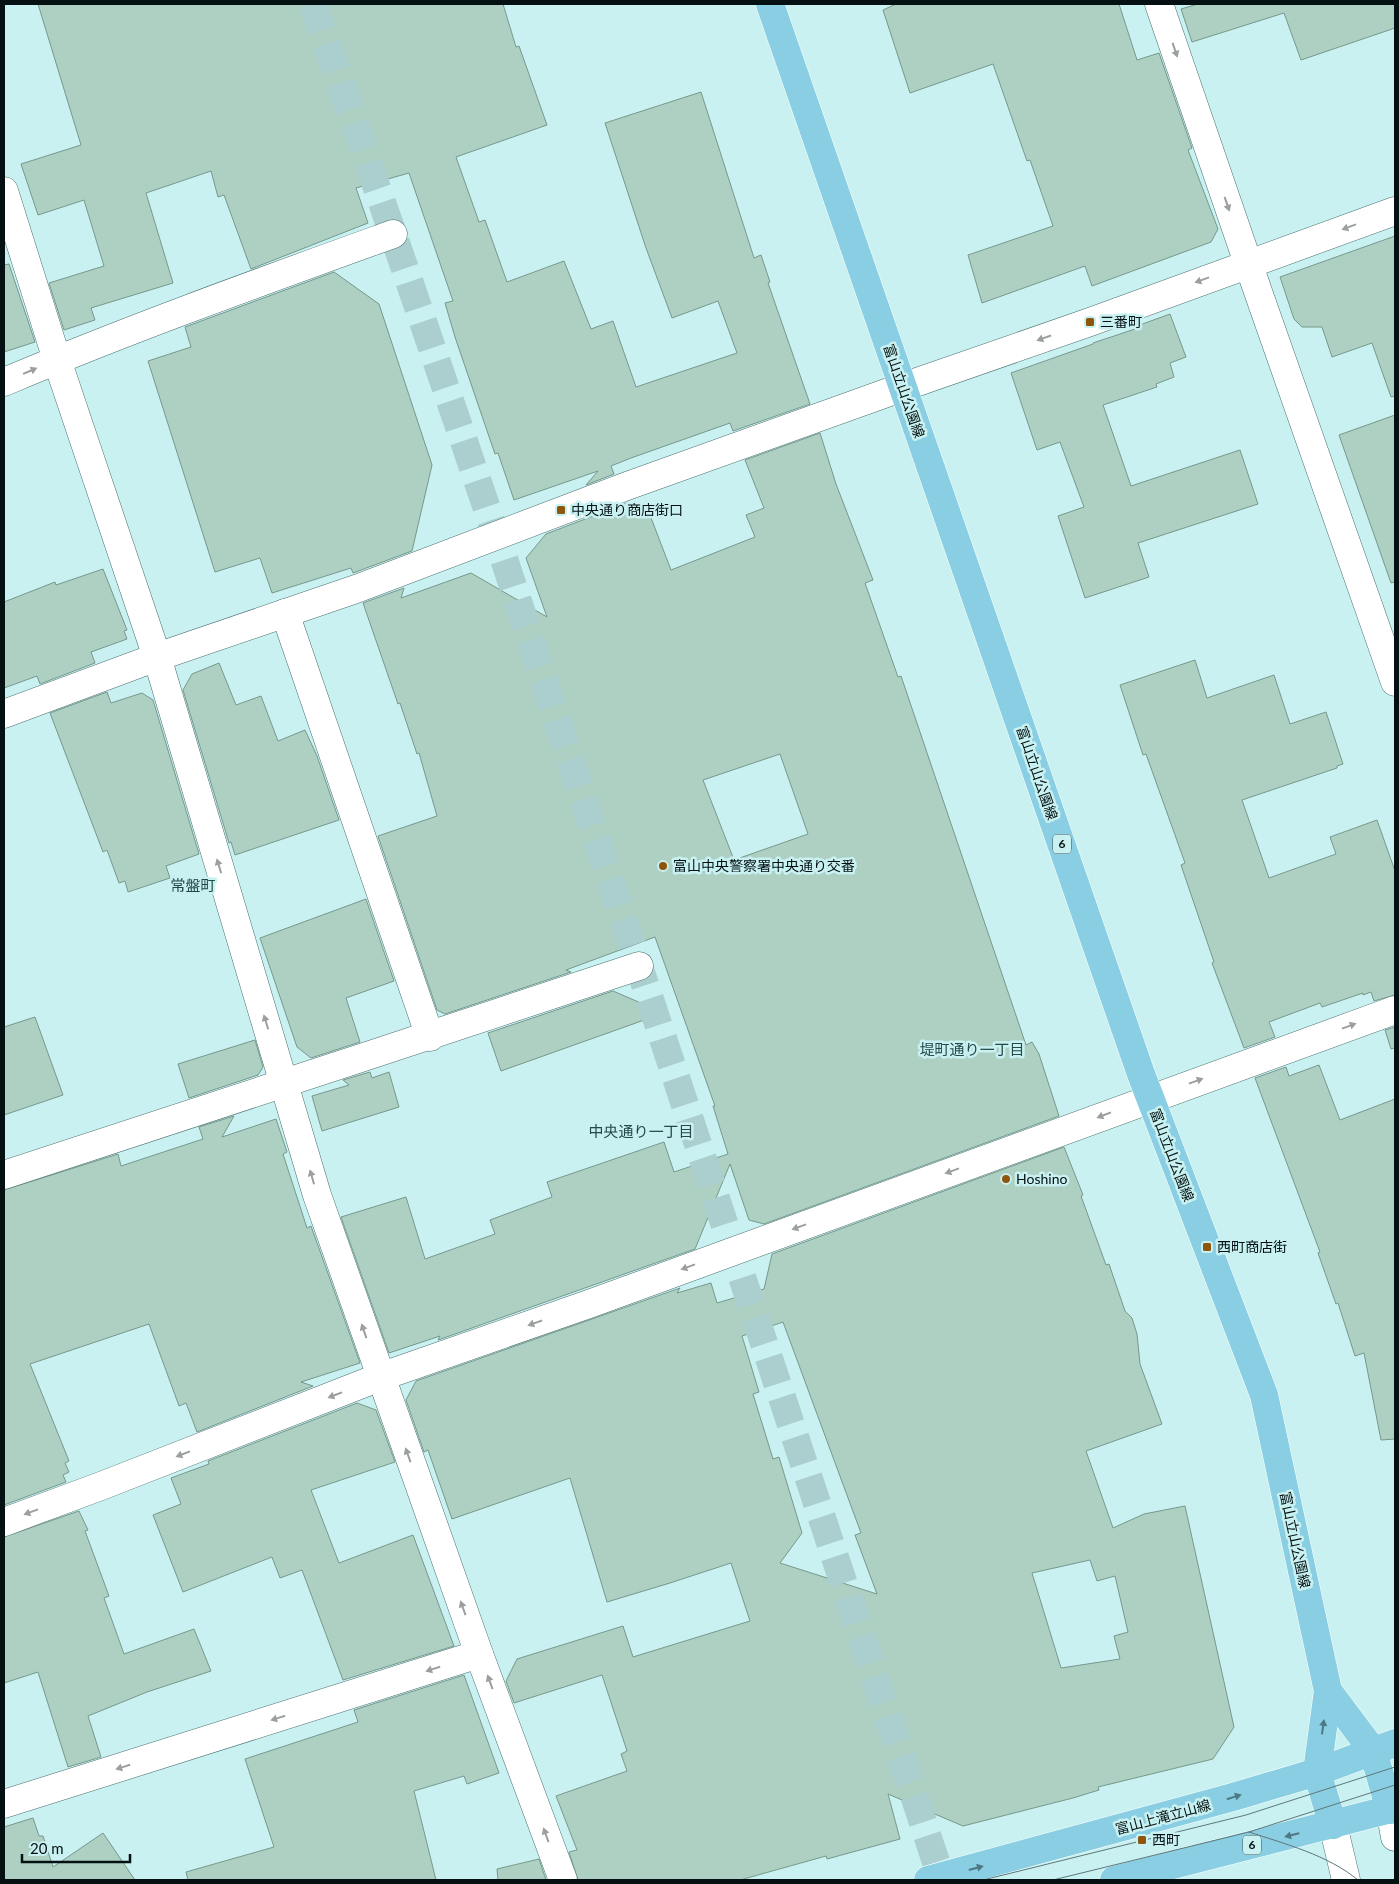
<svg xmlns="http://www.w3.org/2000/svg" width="1399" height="1884" font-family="Lato,'Noto Sans JP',sans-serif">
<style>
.building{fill:#aed0c3;stroke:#77988c;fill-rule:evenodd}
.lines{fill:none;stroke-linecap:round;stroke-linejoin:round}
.minor-tunnel{stroke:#abcfcf;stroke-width:28;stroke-dasharray:28 14;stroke-linecap:butt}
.minor-casing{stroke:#4b6f6f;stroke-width:29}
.major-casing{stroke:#fff;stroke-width:29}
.minor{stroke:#fff;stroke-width:28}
.major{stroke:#89cee2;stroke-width:28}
.tram{stroke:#5e7778;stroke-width:1}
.oneway{fill:#9b9fa0}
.oneway2{fill:#4d7884}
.poi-dot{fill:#8e560c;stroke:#c9f1f1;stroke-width:2}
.labels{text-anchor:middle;stroke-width:5;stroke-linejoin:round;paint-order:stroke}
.shield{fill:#c9f1f1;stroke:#3f5454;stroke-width:1}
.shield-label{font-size:12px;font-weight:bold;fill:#041011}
.poi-label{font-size:14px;fill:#041011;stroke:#c9f1f1;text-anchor:start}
.street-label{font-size:14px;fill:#041011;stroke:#c9f1f1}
.neighbourhood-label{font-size:15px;fill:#254848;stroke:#c9f1f1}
</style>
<rect width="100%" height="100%" fill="#c9f1f1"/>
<!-- building -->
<g class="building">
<polygon points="38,4 503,4 516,47 519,46 547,125 456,157 479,222 485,220 507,282 564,261 591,329 613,321 636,387 737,353 718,301 672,318 646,248 605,123 701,92 754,258 761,255 770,282 768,283 810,404 733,431 730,423 631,458 611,466 614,474 586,485 598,471 514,500 498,453 495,454 455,337 445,303 453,301 409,173 356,188 368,223 251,269 224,195 218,197 211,171 146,193 173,283 91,308 95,320 64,330 49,283 104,266 84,200 38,215 21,164 81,145"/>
<polygon points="896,4 1119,4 1137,60 1159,53 1192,148 1188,150 1218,229 1211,242 1092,286 1085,266 982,303 968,255 1053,226 1030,160 1027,161 993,64 910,93 883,10"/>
<polygon points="1198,4 1395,4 1395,28 1301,60 1284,13 1192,42 1181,9"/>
<polygon points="1395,236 1395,396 1391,397 1372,343 1332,357 1322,327 1302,327 1294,319 1280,277"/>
<polygon points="9,264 35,342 4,352 4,265"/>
<polygon points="334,272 379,304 432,465 412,551 353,573 351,568 272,593 260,558 215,572 148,361 191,347 185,327"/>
<polygon points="1170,314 1186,357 1170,363 1174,377 1156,384 1157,387 1103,405 1131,486 1240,450 1258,504 1138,543 1149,577 1085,598 1058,516 1084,507 1060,442 1037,450 1011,373 1093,344 1093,343 1138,328 1137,326"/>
<polygon points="1395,415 1395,582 1391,583 1339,435"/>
<path d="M820 433 836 484 873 580 865 583 898 677 901 676 1026 1045 1032 1042 1039 1054 1059 1116 764 1224 749 1220 730 1164 695 1249 438 1340 440 1336 389 1353 341 1217 406 1197 425 1259 495 1234 490 1220 552 1197 547 1182 664 1142 674 1172 728 1154 713 1106H715L655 937 566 970 571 972 445 1014 437 1010 378 836 437 816 419 753 417 754 400 703 398 704 363 603 404 588 401 598 471 573 547 617 526 558 546 534 627 503 632 515 648 510 671 570 755 537 746 515 764 508 745 460ZM780 754 808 834 734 860 703 780Z"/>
<polygon points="103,569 127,630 124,631 127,639 91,652 95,663 40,684 37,676 4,688 4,602 55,582 56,585"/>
<polygon points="1195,660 1207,698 1274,675 1290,724 1326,712 1343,764 1337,766 1337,768 1242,800 1269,878 1336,854 1330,837 1377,820 1395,871 1395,995 1374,1001 1371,992 1363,995 1363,993 1322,1007 1320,1003 1269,1022 1275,1037 1244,1048 1212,963 1214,962 1181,865 1185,863 1146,754 1143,755 1120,685"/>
<polygon points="219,663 236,705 261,696 278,741 305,730 317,756 339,820 235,855 231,842 229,843 183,690 192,674"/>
<polygon points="107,692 111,703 142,693 153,700 199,854 166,866 170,878 128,892 125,881 119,883 107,850 103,852 50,713"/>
<polygon points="366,899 394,981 346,998 360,1042 311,1058 297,1047 260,938"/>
<polygon points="613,991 664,1013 501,1071 488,1033"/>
<polygon points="35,1017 63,1095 4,1115 4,1027"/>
<polygon points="1395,1027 1395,1048 1391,1049 1385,1030"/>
<polygon points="255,1040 263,1067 258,1075 189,1098 178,1064"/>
<polygon points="1319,1065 1340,1120 1395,1099 1395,1439 1381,1440 1364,1353 1355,1356 1338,1303 1336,1304 1318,1253 1320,1252 1255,1078 1286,1067 1289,1076"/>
<polygon points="370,1072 372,1078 389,1072 399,1107 322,1131 312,1096 349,1085 343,1080"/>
<polygon points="234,1116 222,1137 276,1119 287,1152 283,1154 307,1228 311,1226 360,1363 301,1382 313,1386 197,1432 186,1403 179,1406 149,1324 30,1364 69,1461 65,1463 69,1472 63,1475 66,1482 4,1505 4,1190 118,1154 121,1166 203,1139 199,1127"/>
<path d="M1064 1147 1083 1195 1081 1196 1106 1265 1109 1264 1125 1311 1132 1318 1137 1334 1140 1364 1162 1424 1086 1451 1113 1528 1144 1514 1185 1506 1234 1727 1213 1759 1098 1787 1099 1790 1073 1798 963 1826 888 1794 900 1839 827 1859 826 1856 740 1880H578L569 1852 577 1850 556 1796 627 1771 621 1754 627 1751 602 1675 514 1703 506 1681 517 1659 623 1626 633 1657 750 1621 731 1563 670 1583 607 1602 570 1478 452 1519 428 1450 424 1452 406 1400 416 1381 680 1288 677 1293 711 1283 717 1303 764 1289 772 1254ZM783 1322 861 1533 855 1535 877 1594 780 1563 802 1533 779 1457 773 1459 753 1394 759 1392 742 1336ZM1090 1560 1097 1581 1115 1576 1128 1632 1114 1636 1120 1659 1061 1668 1032 1573Z"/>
<polygon points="357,1403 376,1410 395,1462 311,1490 339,1563 413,1535 454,1646 343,1680 302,1570 280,1578 272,1557 183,1592 153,1515 181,1504 171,1478 209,1464 208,1461"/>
<polygon points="79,1511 88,1530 85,1531 109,1596 104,1598 124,1654 194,1629 211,1671 147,1692 88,1716 101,1757 68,1767 38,1672 4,1683 4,1537"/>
<polygon points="464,1675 499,1773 467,1784 464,1776 414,1791 436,1880 188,1880 186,1872 274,1847 245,1759 358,1722 354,1710"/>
<polygon points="33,1818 39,1836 43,1836 53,1867 103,1833 135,1880 4,1880 4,1827"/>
<polygon points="539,1859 546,1880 498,1880 497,1869"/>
</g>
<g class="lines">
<!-- minor-tunnel -->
<polyline class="minor-tunnel" points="313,4 393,234 496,535 941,1877"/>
<!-- minor casing -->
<g class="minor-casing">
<g id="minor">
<polyline points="1159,4 1248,263 1395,682"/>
<polyline points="4,191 57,360 157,657 317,1195 479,1654 563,1880"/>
<path d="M4 382C132 328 263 281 393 234"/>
<polyline points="285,613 430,1037"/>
<polyline points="4,714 157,657 356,589 627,486 903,387 1090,322 1395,211"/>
<path d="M4 1175C215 1105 428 1037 639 966"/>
<polyline points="4,1522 101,1486 380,1377 589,1304 1395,1010"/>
<polyline points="4,1804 479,1654"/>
<polyline points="1390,1810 1395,1837"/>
<polyline points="1333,1825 1346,1880"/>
</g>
</g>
<!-- major casing -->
<g class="major-casing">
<g id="major">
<polyline points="770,4 1141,1074 1264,1395 1328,1691 1317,1772 1333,1825"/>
<polyline points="1328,1691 1373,1751 1390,1810"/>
<polyline points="928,1880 1233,1797 1317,1772 1395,1743"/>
<polyline points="1114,1880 1395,1808"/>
</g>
</g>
<!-- minor -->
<use href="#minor" class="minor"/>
<!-- major -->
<use href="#major" class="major"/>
<!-- tram -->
<g class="tram">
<path d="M1249 1832C1285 1844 1328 1855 1358 1880"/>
<polyline points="983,1880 1246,1815 1395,1767"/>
<polyline points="1053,1880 1249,1832 1395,1785"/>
</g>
</g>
<!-- one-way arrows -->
<defs><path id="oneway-solid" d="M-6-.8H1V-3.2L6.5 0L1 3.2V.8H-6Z" transform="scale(1.25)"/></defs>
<g class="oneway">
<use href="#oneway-solid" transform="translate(1175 50) rotate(71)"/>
<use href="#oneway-solid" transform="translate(1227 204) rotate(71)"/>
<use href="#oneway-solid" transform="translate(1349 227) rotate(160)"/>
<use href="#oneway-solid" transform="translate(1202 280) rotate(160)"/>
<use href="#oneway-solid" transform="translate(1044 338) rotate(161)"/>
<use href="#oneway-solid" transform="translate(30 371) rotate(-23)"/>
<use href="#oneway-solid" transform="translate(219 866) rotate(-107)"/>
<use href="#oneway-solid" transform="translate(266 1022) rotate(-107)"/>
<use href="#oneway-solid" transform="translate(1349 1026) rotate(-20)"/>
<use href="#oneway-solid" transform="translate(1196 1081) rotate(-20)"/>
<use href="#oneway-solid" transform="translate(1104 1115) rotate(159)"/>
<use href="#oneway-solid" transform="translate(952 1171) rotate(160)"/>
<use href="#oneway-solid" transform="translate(312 1177) rotate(-106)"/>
<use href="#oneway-solid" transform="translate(799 1227) rotate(160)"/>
<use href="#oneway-solid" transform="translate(688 1267) rotate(160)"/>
<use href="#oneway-solid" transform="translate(535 1323) rotate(161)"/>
<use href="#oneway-solid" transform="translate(364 1331) rotate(-109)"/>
<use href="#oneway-solid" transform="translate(335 1395) rotate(159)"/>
<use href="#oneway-solid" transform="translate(183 1454) rotate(159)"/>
<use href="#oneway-solid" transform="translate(408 1455) rotate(-110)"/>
<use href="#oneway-solid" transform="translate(31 1512) rotate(160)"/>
<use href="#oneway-solid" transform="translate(463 1608) rotate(-110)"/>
<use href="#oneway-solid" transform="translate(433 1669) rotate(163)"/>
<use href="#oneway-solid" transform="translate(490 1682) rotate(-110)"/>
<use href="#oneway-solid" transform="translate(278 1718) rotate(163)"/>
<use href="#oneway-solid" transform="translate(123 1767) rotate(163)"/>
<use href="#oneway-solid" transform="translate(546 1835) rotate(-110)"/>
</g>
<g class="oneway2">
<use href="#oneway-solid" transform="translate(1323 1727) rotate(-82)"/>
<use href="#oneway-solid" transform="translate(1234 1797) rotate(-17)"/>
<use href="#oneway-solid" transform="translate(1292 1835) rotate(166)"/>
<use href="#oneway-solid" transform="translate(976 1868) rotate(-15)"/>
</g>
<!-- markers -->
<g class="poi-dot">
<rect x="1085" y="317" width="10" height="10" rx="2.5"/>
<rect x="556" y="505" width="10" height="10" rx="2.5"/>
<circle cx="663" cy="866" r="5"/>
<circle cx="1006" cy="1179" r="5"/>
<rect x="1202" y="1242" width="10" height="10" rx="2.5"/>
<rect x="1137" y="1835" width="10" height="10" rx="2.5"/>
</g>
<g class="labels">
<!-- shield labels -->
<g class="shield">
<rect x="1053" y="834.5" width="18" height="19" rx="4"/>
<rect x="1243" y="1835.5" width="18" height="19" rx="4"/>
</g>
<g class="shield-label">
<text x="1062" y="848">6</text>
<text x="1252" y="1849">6</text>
</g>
<!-- poi labels -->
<g class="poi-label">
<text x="1100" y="327">三番町</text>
<text x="571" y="515">中央通り商店街口</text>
<text x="673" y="871">富山中央警察署中央通り交番</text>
<text x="1016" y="1184">Hoshino</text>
<text x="1217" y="1252">西町商店街</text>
<text x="1152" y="1845">西町</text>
</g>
<!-- street labels -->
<g class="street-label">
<text transform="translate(904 391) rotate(71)" y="5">富山立山公園線</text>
<text transform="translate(1037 773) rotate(71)" y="5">富山立山公園線</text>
<text transform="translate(1172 1155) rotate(69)" y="5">富山立山公園線</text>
<text transform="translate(1295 1540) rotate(78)" y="5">富山立山公園線</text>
<text transform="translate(1163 1817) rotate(-15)" y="5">富山上滝立山線</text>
</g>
<!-- neighbourhood labels -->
<g class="neighbourhood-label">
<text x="193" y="891">常盤町</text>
<text x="972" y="1055">堤町通り一丁目</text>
<text x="641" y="1137">中央通り一丁目</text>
</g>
</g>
<!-- border -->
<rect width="1399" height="1884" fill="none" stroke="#041011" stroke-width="10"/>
<!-- scale -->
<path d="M22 1854v8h108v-8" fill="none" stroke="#041011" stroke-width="2.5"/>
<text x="30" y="1854" font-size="15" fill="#041011" stroke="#c9f1f1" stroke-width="4" paint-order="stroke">20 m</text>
</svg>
